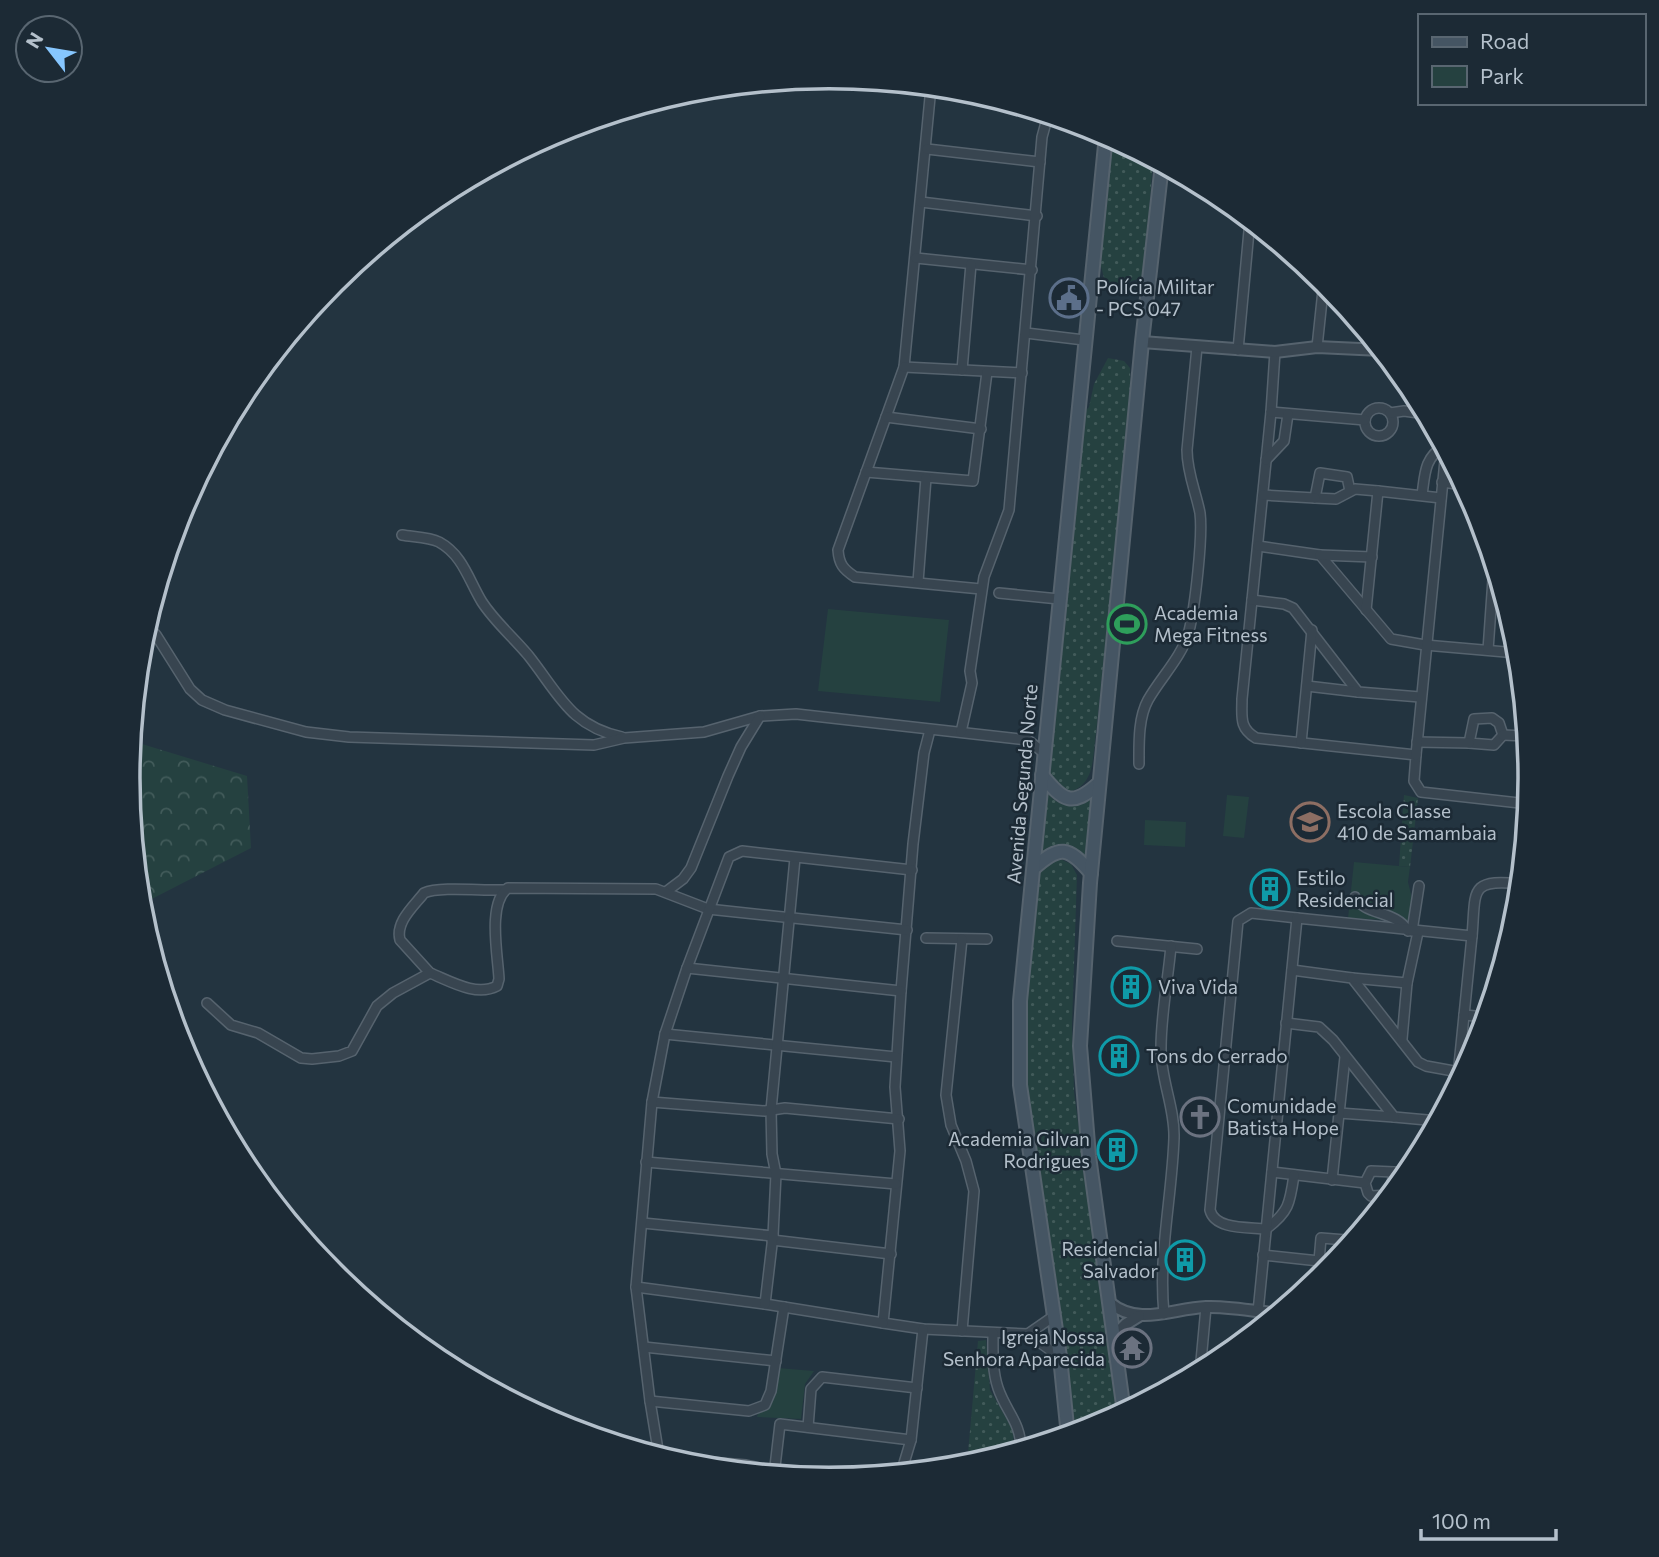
<svg xmlns="http://www.w3.org/2000/svg" width="1659" height="1557" font-family="Commissioner,sans-serif">
<style>
.grass{fill:url(#grass-dots)}
.forest{fill:url(#forest-crowns)}
.green{fill:#254140}
.lines{fill:none;stroke-linecap:round;stroke-linejoin:round}
.minor-casing{stroke:#56636e;stroke-width:12}
.tertiary-casing{stroke:#56636e;stroke-width:14}
.secondary-casing{stroke:#56636e;stroke-width:16}
.minor{stroke:#384550;stroke-width:9}
.tertiary{stroke:#384550;stroke-width:10}
.secondary{stroke:#455563;stroke-width:12}
.labels{text-anchor:middle;stroke-width:5;stroke-linejoin:round;paint-order:stroke}
.poi-label{font-size:19px;fill:#b4c0cb;stroke:#1c2a35;text-anchor:start}
.street-label{font-size:19px;fill:#b4c0cb;stroke:#1c2a35}
.rim{fill:none;stroke:#b4c0cb;stroke-width:3.5}
</style>
<defs>
<pattern id="grass-dots" width="8" height="8" patternUnits="userSpaceOnUse" patternTransform="scale(1.75)"><rect width="8" height="8" fill="#254140"/><path d="M2 2h.1M6 6h.1" fill="none" stroke="#425b5a" stroke-width="1.8" stroke-linecap="round"/></pattern>
<pattern id="forest-crowns" width="20" height="18" patternUnits="userSpaceOnUse" patternTransform="scale(1.75)"><rect width="20" height="18" fill="#254140"/><path d="M2 6a3 3 0 1 1 6 0M12 15a3 3 0 1 1 6 0" fill="none" stroke="#425b5a"/></pattern>
</defs>
<rect width="100%" height="100%" fill="#233440"/>
<!-- grass -->
<g class="grass">
<polygon points="1111,137 1153,160 1144,277 1107,289 1098,255"/>
<path d="M1108 358 1124 361 1130 368 1131 403 1096 733C1092 759 1096 786 1066 793L1045 774 1079 417 1089 407 1094 384Z"/>
<path d="M1045 790C1059 809 1072 808 1092 798L1087 858C1070 845 1057 842 1040 855Z"/>
<polygon points="1404,795 1418,798 1410,867 1399,866"/>
<polygon points="1058,858 1071,864 1077,875 1072,1025 1074,1092 1117,1416 1098,1427 1075,1434 1023,1084 1023,1000 1040,872 1047,863"/>
<polygon points="986,1340 990,1390 1014,1432 1012,1453 974,1464 967,1464 978,1341"/>
</g>
<!-- forest -->
<polygon class="forest" points="132,741 247,776 251,848 140,905 128,778"/>
<!-- green -->
<g class="green">
<polygon points="828,609 949,620 940,702 818,691"/>
<polygon points="1227,795 1249,797 1244,838 1223,836"/>
<polygon points="1145,820 1186,822 1185,847 1144,845"/>
<polygon points="1354,862 1410,867 1408,882 1413,902 1408,921 1348,918"/>
<polygon points="778,1368 814,1371 805,1384 801,1419 757,1417 758,1413 769,1409"/>
</g>
<g class="lines">
<!-- minor casing -->
<g class="minor-casing">
<g id="minor">
<path d="M931 87 904 367 838 550C839 564 843 569 855 577L981 589"/>
<polyline points="927,149 1040,162"/>
<polyline points="921,202 1037,216"/>
<polyline points="916,258 1032,270"/>
<polyline points="1026,333 1084,340"/>
<polyline points="1317,347 1324,281"/>
<polyline points="1238,350 1250,220"/>
<path d="M1275 352 1271 412 1242 699C1242 717 1239 728 1256 738L1416 755 1414 781 1421 792 1529 804"/>
<polyline points="904,367 1022,373"/>
<polyline points="962,370 971,264"/>
<circle cx="1379" cy="422" r="14"/>
<polyline points="1271,412 1365,420"/>
<polyline points="1390,413 1404,411 1426,414"/>
<polyline points="886,417 981,429"/>
<polyline points="1266,460 1284,441 1288,414"/>
<polyline points="866,472 973,481 987,372"/>
<polyline points="1442,482 1464,485"/>
<polyline points="1350,491 1347,477 1320,473 1315,498 1336,499 1355,489 1378,491"/>
<polyline points="1263,495 1315,498"/>
<path d="M1422 495C1425 474 1424 458 1444 446"/>
<path d="M402 535C413 537 429 537 439 542 463 555 469 581 482 602 495 622 513 637 528 655 559 694 570 726 622 737"/>
<polyline points="1258,546 1320,555 1391,639 1425,645 1517,653"/>
<polyline points="1320,555 1372,557"/>
<polyline points="918,582 926,478"/>
<polyline points="999,593 1059,599"/>
<polyline points="1252,600 1284,604 1293,608 1358,692 1420,697"/>
<polyline points="1366,610 1378,491 1441,498"/>
<polyline points="147,625 156,635 190,689 202,700 225,710 306,732 349,737 594,745 624,738 704,732 760,716 796,714 1028,740 1044,753"/>
<polyline points="1488,650 1494,565"/>
<polyline points="1307,686 1358,692"/>
<polygon points="1492,718 1499,723 1503,735 1494,745 1469,743 1474,719"/>
<polyline points="930,730 924,753 913,844 901,991 895,1087 900,1151 883,1323 923,1329 1028,1334 1060,1357"/>
<polyline points="961,732 972,683 970,671 984,577 1009,510 1042,137 1048,115"/>
<polyline points="1503,735 1527,736"/>
<polyline points="1417,742 1469,743"/>
<polyline points="1301,743 1312,630"/>
<polyline points="1416,755 1446,450"/>
<path d="M1139 764C1139 744 1138 718 1148 700 1161 677 1182 657 1189 631 1195 607 1203 537 1200 513 1196 492 1187 473 1187 450L1197 347"/>
<polyline points="667,891 683,879 691,868 728,776 741,747 760,716"/>
<path d="M1355 897C1365 916 1396 910 1408 931"/>
<polyline points="1412,931 1419,886"/>
<polyline points="926,938 987,939"/>
<polyline points="962,939 946,1095 951,1125 966,1161 974,1191 962,1331"/>
<polyline points="1117,941 1197,949"/>
<polyline points="687,968 901,991"/>
<polyline points="1292,970 1352,978 1418,1062 1426,1066 1459,1072"/>
<path d="M430 973 400 940C395 922 414 906 424 893 440 886 483 891 504 890"/>
<polyline points="1352,978 1407,983"/>
<path d="M207 1003 231 1025 258 1033 301 1058 312 1059 339 1056 352 1051 377 1006 393 993 428 974 430 973C450 981 476 997 497 986L499 979C498 956 487 903 508 888L656 889 708 909 907 930"/>
<polyline points="1464,1015 1487,1017"/>
<polyline points="1286,1023 1319,1027 1333,1040 1394,1117 1438,1121"/>
<polyline points="665,1034 896,1057"/>
<polyline points="1402,1039 1407,983 1418,932"/>
<polyline points="1457,1085 1472,936"/>
<polyline points="652,1102 765,1111 785,1108 899,1119"/>
<polyline points="1339,1113 1394,1117"/>
<polyline points="646,1162 896,1184"/>
<polygon points="1371,1171 1394,1172 1390,1195 1371,1196 1368,1193 1365,1183"/>
<polyline points="1272,1172 1365,1183"/>
<polyline points="1394,1172 1409,1173"/>
<path d="M1294 1175C1290 1203 1289 1212 1266 1229 1248 1227 1215 1230 1210 1210L1238 921 1251 913 1297 918"/>
<polyline points="1332,1180 1345,1057"/>
<polyline points="643,1223 773,1236"/>
<polyline points="772,1240 891,1254"/>
<polyline points="1263,1255 1319,1261"/>
<polyline points="1336,1261 1319,1261 1321,1238 1346,1240 1350,1245"/>
<polyline points="636,1287 765,1304 883,1323"/>
<polyline points="765,1304 773,1236 776,1174 772,1154 771,1110 795,858"/>
<path d="M1258 1312 1297 918 1472 936C1476 891 1468 878 1521 884"/>
<path d="M1164 1314C1158 1255 1172 1197 1174 1138 1175 1107 1160 1078 1161 1048 1161 1014 1168 980 1171 946"/>
<path d="M993 1333C993 1351 992 1370 998 1388 1006 1412 1021 1422 1021 1450"/>
<polyline points="1028,1334 1054,1316"/>
<polyline points="644,1347 776,1361"/>
<polyline points="1200,1372 1206,1307"/>
<polyline points="650,1401 749,1411 765,1405 771,1391 784,1307"/>
<polyline points="808,1427 811,1389 822,1377 917,1388"/>
<polyline points="659,1456 650,1401 636,1287 652,1102 665,1034 687,968 729,857 742,851 912,870"/>
<polyline points="669,1459 746,1465 774,1471"/>
<polyline points="901,1473 911,1440 923,1329"/>
<polyline points="774,1475 780,1424 911,1440"/>
</g>
</g>
<!-- tertiary casing -->
<g class="tertiary-casing">
<g id="tertiary">
<polyline points="1142,342 1275,352 1317,347 1381,350"/>
<path d="M1110 1303C1139 1327 1173 1308 1206 1307 1229 1306 1254 1311 1278 1314"/>
<polyline points="1114,1336 1126,1324 1139,1316"/>
</g>
</g>
<!-- secondary casing -->
<g class="secondary-casing">
<g id="secondary">
<path d="M1042 775C1063 801 1072 808 1099 783"/>
<path d="M1034 868C1060 845 1068 846 1091 873"/>
<polyline points="1124,1412 1089,1156 1080,1046 1090,883 1142,342 1162,164"/>
<polyline points="1068,1436 1060,1357 1020,1085 1020,1001 1106,135"/>
</g>
</g>
<!-- minor -->
<use href="#minor" class="minor"/>
<!-- tertiary -->
<use href="#tertiary" class="tertiary"/>
<!-- secondary -->
<use href="#secondary" class="secondary"/>
</g>
<!-- icons -->
<defs>
<g id="civic-ring" transform="scale(2.0125)"><circle r="9.5" fill="#1c2a35" stroke="#5c6f8a" stroke-width="1.5"/><path d="M-.6-6.5H3V-4.5H.6V-3L4-1V1h2V6H-6V1h2V-1L-.6-3ZM-1.2 2.5V6h2.4V2.5Z" fill="#5c6f8a"/></g>
<g id="stadium-ring" transform="scale(2.0125)"><circle r="9.5" fill="#1c2a35" stroke="#2e9e5b" stroke-width="1.5"/><path d="M0-5a6.5 5 0 1 0 0 10a6.5 5 0 1 0 0-10ZM-3.5-1.8h7v3.6h-7Z" fill="#2e9e5b"/></g>
<g id="school-ring" transform="scale(2.0125)"><circle r="9.5" fill="#1c2a35" stroke="#8d6e63" stroke-width="1.5"/><path d="M0-5L7-2L0 1L-7-2ZM-4 1L0 2.5L4 1V4Q0 6-4 4Z" fill="#8d6e63"/></g>
<g id="building-ring" transform="scale(2.0125)"><circle r="9.5" fill="#1c2a35" stroke="#0f9aa8" stroke-width="1.5"/><path d="M-4-6H4V6H1V3H-1V6H-4ZM-2.5-4.3h1.7v1.8h-1.7ZM.8-4.3h1.7v1.8H.8ZM-2.5-1h1.7V.8h-1.7ZM.8-1h1.7V.8H.8Z" fill="#0f9aa8"/></g>
<g id="church-ring" transform="scale(2.0125)"><circle r="9.5" fill="#1c2a35" stroke="#6b7280" stroke-width="1.5"/><path d="M-1.2-6h2.4v3.5h3.3v2.4h-3.3V6h-2.4V-.1h-3.3v-2.4h3.3Z" fill="#6b7280"/></g>
<g id="temple-ring" transform="scale(2.0125)"><circle r="9.5" fill="#1c2a35" stroke="#6b7280" stroke-width="1.5"/><path d="M0-6L5-2H3V0L6.5 2.5H4V6H1.5V3h-3V6H-4V2.5H-6.5L-3 0V-2H-5Z" fill="#6b7280"/></g>
</defs>
<g fill-rule="evenodd">
<use href="#civic-ring" x="1069" y="298"/>
<use href="#stadium-ring" x="1127" y="624"/>
<use href="#school-ring" x="1310" y="822"/>
<use href="#building-ring" x="1270" y="889"/>
<use href="#building-ring" x="1131" y="987"/>
<use href="#building-ring" x="1119" y="1056"/>
<use href="#church-ring" x="1200" y="1117"/>
<use href="#building-ring" x="1117" y="1150"/>
<use href="#building-ring" x="1185" y="1260"/>
<use href="#temple-ring" x="1132" y="1348"/>
</g>
<g class="labels">
<!-- poi labels -->
<g class="poi-label">
<text x="1096" y="294">Polícia Militar<tspan x="1096" dy="22">- PCS 047</tspan></text>
<text x="1154" y="620">Academia<tspan x="1154" dy="22">Mega Fitness</tspan></text>
<text x="1337" y="818">Escola Classe<tspan x="1337" dy="22">410 de Samambaia</tspan></text>
<text x="1297" y="885">Estilo<tspan x="1297" dy="22">Residencial</tspan></text>
<text x="1158" y="994">Viva Vida</text>
<text x="1146" y="1063">Tons do Cerrado</text>
<text x="1227" y="1113">Comunidade<tspan x="1227" dy="22">Batista Hope</tspan></text>
<text x="1090" y="1146" text-anchor="end">Academia Gilvan<tspan x="1090" dy="22">Rodrigues</tspan></text>
<text x="1158" y="1256" text-anchor="end">Residencial<tspan x="1158" dy="22">Salvador</tspan></text>
<text x="1105" y="1344" text-anchor="end">Igreja Nossa<tspan x="1105" dy="22">Senhora Aparecida</tspan></text>
</g>
<!-- street labels -->
<g class="street-label">
<text transform="translate(1022 784) rotate(-85)" y="7">Avenida Segunda Norte</text>
</g>
</g>
<!-- crop -->
<path d="M0 0H1659V1557H0ZM140 778a689 689 0 1 1 1378 0a689 689 0 1 1-1378 0Z" fill="#1c2a35" fill-rule="evenodd"/>
<path class="rim" d="M140 778a689 689 0 1 1 1378 0a689 689 0 1 1-1378 0Z"/>
<!-- legend -->
<rect x="1418" y="14" width="228" height="91" fill="#1c2a35" stroke="#596671" stroke-width="2"/>
<rect x="1432" y="37" width="35" height="10" fill="#455563" stroke="#596671" stroke-width="2"/>
<text x="1480" y="49" font-size="21" fill="#b4c0cb">Road</text>
<rect x="1432" y="66" width="35" height="21" fill="#254140" stroke="#596671" stroke-width="2"/>
<text x="1480" y="84" font-size="21" fill="#b4c0cb">Park</text>
<!-- north arrow -->
<g transform="translate(49 49) rotate(301)"><circle r="33" fill="#1c2a35" stroke="#596671" stroke-width="2"/>
<path d="M0-5L12 26L0 18L-12 26Z" fill="#86c6fe"/>
<text y="-10" font-size="19" font-weight="bold" text-anchor="middle" fill="#b4c0cb">N</text>
</g>
<!-- scale -->
<path d="M1421 1529v10h135v-10" fill="none" stroke="#b4c0cb" stroke-width="3.5"/>
<text x="1432" y="1529" font-size="21" fill="#b4c0cb" stroke="#1c2a35" stroke-width="5" paint-order="stroke">100 m</text>
</svg>
